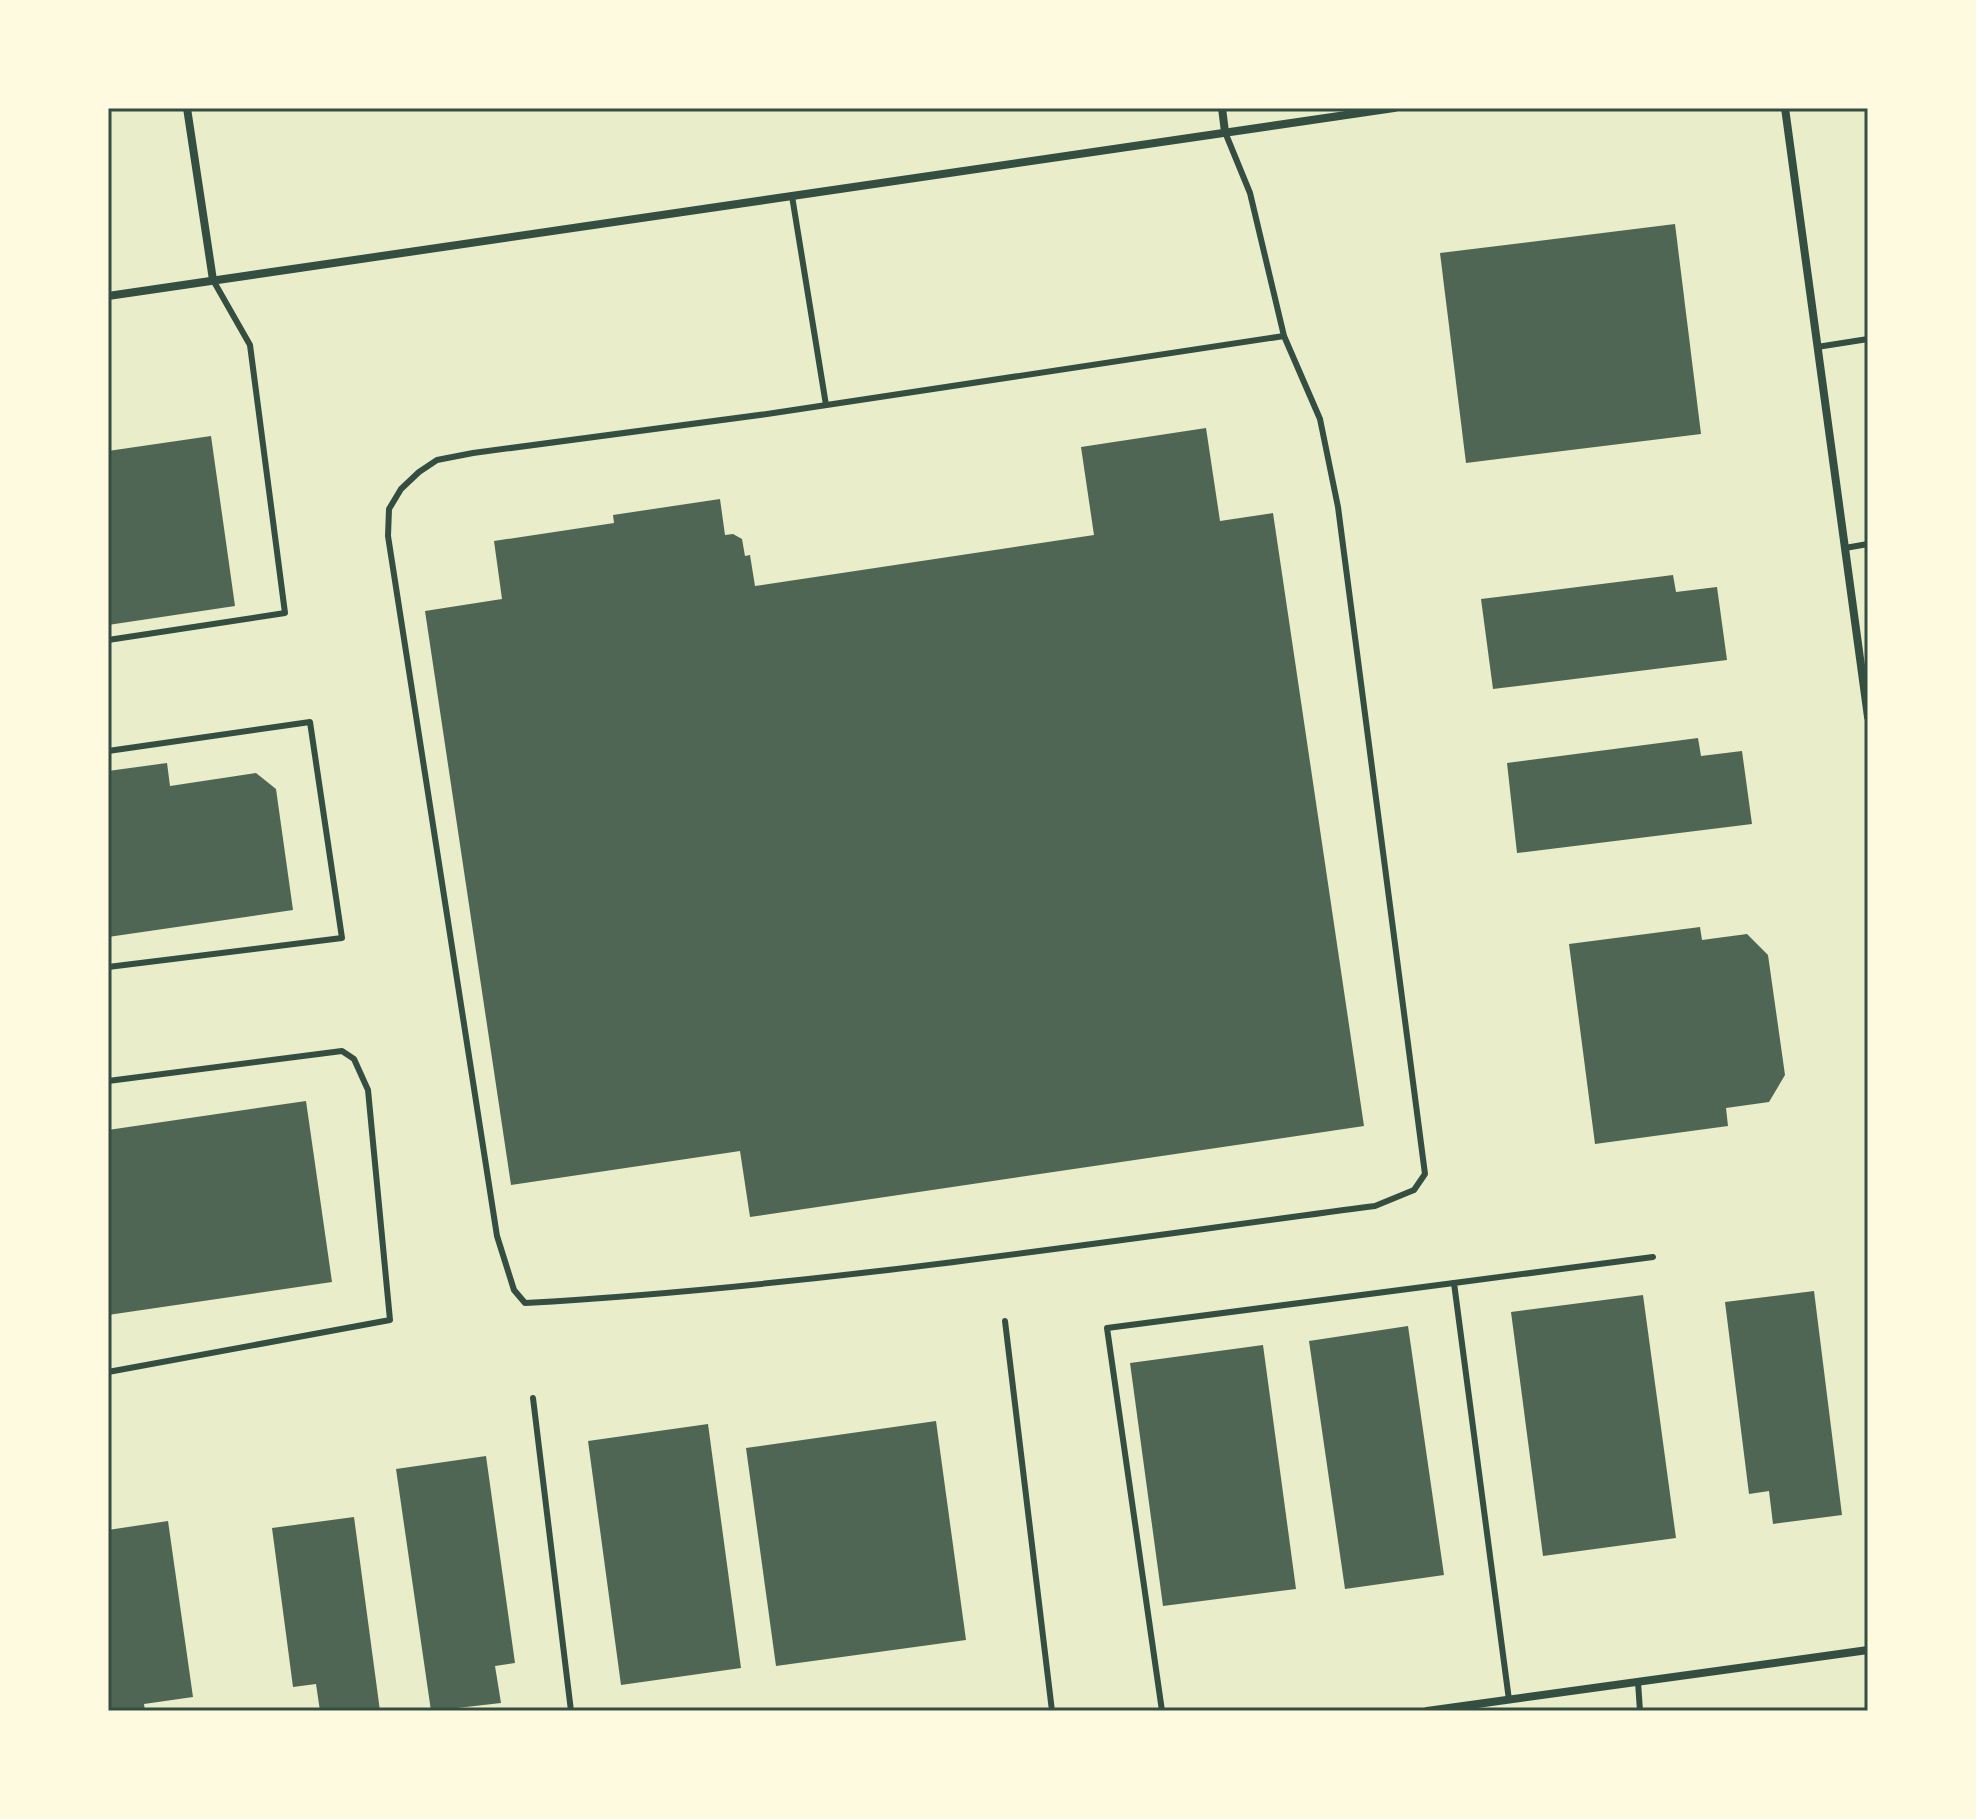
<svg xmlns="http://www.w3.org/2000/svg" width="1976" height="1819" font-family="'Zilla Slab',serif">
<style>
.building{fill:#4f6655}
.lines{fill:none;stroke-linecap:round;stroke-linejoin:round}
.service{stroke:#344e41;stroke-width:6}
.minor{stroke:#344e41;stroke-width:8}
.neatline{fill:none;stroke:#344e41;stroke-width:3}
</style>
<rect width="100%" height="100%" fill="#e9edc9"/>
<!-- building -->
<g class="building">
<polygon points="1675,224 1701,434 1466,463 1440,253"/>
<polygon points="1206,428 1220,521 1273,513 1364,1126 750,1217 740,1151 511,1185 425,611 502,599 494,541 614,523 613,515 720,499 725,535 733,534 742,539 745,556 750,555 755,586 1094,535 1081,447"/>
<polygon points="211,436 235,606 108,625 108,451"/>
<polygon points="1673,575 1676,592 1717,587 1727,660 1493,689 1481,599"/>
<polygon points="1698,738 1701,756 1742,751 1752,824 1517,853 1507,763"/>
<polygon points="167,763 170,786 256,773 276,789 293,910 108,937 108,771"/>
<polygon points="1700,927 1702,940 1747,934 1768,955 1785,1075 1769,1102 1726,1108 1728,1126 1595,1144 1569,944"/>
<polygon points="306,1101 332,1282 108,1315 108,1130"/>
<polygon points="1814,1291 1842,1515 1773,1524 1769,1491 1749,1494 1725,1302"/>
<polygon points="1643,1295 1676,1538 1543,1556 1511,1312"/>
<polygon points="1408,1326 1444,1575 1345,1589 1309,1341"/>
<polygon points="1263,1345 1296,1589 1163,1606 1130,1363"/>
<polygon points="936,1421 966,1640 776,1666 746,1448"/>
<polygon points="708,1424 741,1668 621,1685 588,1441"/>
<polygon points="486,1456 515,1663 495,1666 501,1703 431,1711 396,1469"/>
<polygon points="354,1517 380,1711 320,1711 316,1684 293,1687 272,1528"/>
<polygon points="168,1521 193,1697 144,1704 145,1711 108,1711 108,1530"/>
</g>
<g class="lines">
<!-- service -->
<g class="service">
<path d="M1225 132 1250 193 1284 336 1320 419 1338 507 1425 1174 1414 1190 1375 1206C1092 1243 809 1287 525 1303L514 1290 497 1236 388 536 389 509 401 489 419 472 437 460 473 453 767 414 1284 336"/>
<polyline points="792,196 826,405"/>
<polyline points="1817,347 1868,339"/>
<polyline points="1845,548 1868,544"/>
<polyline points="108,640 285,613 250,345 213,280"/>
<polyline points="108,751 310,722 342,938 108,967"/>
<polyline points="108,1081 342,1051 354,1059 368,1090 390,1320 108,1372"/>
<polyline points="1005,1321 1052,1711"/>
<polyline points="533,1398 571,1711"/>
<polyline points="1638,1682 1640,1711"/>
<polyline points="1509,1700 1454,1283 1653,1257"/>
<polyline points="1162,1711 1107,1328 1454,1283"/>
</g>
<!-- minor -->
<g class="minor">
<polyline points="187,108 213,280"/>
<polyline points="1222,108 1225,132"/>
<polyline points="1785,108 1868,717"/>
<polyline points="108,296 1394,108"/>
<polyline points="1427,1711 1868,1650"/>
</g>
</g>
<!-- border -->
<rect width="1976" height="1819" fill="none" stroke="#fefae0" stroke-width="220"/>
<rect x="110" y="110" width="1756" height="1599" class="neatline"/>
</svg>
